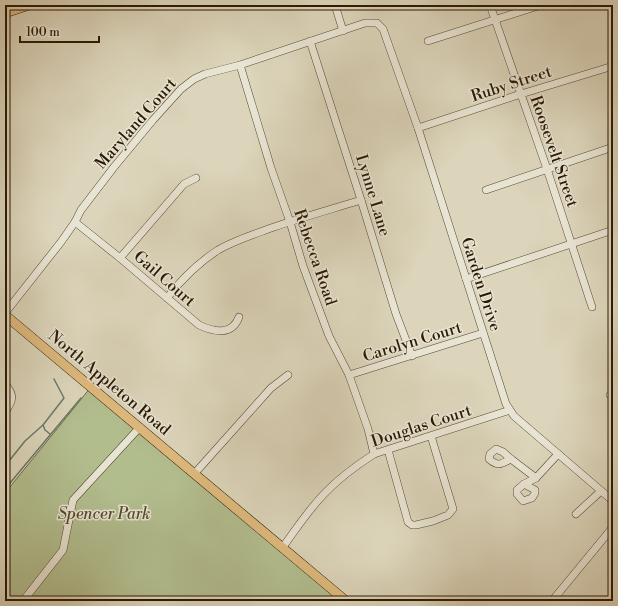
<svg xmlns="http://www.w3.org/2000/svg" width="618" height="606" font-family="'Libre Bodoni',serif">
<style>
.green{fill:#b2bd8e;stroke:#6e6b48}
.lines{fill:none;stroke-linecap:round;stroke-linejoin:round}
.stream{stroke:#697969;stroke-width:1.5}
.minor-casing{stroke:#574830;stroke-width:8}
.major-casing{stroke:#2b1902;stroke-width:10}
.minor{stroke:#e8e4d3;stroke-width:7}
.major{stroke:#deba7e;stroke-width:9}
.labels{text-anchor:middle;stroke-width:3;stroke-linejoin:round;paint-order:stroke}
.street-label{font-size:16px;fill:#2b1902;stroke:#e8e4d3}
.park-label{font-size:16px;font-style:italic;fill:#544a2c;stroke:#e8e4d3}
</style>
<rect width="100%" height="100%" fill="#dcd5bb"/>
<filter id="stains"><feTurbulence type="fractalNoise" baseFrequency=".005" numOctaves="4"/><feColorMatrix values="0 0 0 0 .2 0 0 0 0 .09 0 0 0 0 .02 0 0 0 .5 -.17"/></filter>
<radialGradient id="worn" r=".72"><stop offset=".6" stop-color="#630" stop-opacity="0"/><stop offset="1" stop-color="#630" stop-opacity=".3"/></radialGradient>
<!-- green -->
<polygon class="green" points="91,387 348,601 5,601 5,493"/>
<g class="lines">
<!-- stream -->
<g class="stream">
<polyline points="43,425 45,430 50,434"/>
<polyline points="5,466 25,441 43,425 64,398 54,379"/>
<polyline points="5,489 81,398"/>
</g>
<!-- minor casing -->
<g class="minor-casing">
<g id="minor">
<polyline points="335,5 343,31"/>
<polyline points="490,5 547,169 592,307"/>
<polyline points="310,41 361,200 396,314 412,356"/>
<polyline points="428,41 541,5"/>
<polyline points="240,65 271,168 290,222 303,266 329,336 349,375 368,429 374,454"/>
<polyline points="418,128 521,94 613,66"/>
<polyline points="486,190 613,147"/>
<path d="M75 222 120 258 199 325C214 332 232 336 239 317"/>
<polyline points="120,258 184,184 196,178"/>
<polyline points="466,279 613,230"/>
<path d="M167 298C181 280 198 263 218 250 235 240 255 234 274 227 303 217 332 209 361 200"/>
<polyline points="5,313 61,242 75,222 81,210 114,167 153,120 181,89 194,79 205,74 240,65 365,23 377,23 383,29 418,128 506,404 514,416 613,501"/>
<polyline points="349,375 483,333"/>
<path d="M5 384C15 395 13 401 5 412"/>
<polyline points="610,395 613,397"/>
<path d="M496 449 503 452 511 459C501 464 498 467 489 459L490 454Z"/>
<polyline points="388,450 408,522 412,525 416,525 433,521 448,515 453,509 431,436"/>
<polyline points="511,459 536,478"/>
<polyline points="195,473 271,388 288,375"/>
<polygon points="524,484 535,490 535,493 532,498 523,501 517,494 517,490"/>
<polyline points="524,484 536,478 558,454"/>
<polyline points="576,514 601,491"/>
<path d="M283 547C296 529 309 509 325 493 339 478 357 465 374 454L510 410"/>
<polyline points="23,601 63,550 73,500 140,427"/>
<polyline points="552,601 613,527"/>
</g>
</g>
<!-- major casing -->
<g class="major-casing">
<g id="major">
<polyline points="5,13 29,5"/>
<polyline points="5,315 346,601"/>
</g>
</g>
<!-- minor -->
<use href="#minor" class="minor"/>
<!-- major -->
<use href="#major" class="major"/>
</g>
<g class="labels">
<!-- street labels -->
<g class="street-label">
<text transform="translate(511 83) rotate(-18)" y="6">Ruby Street</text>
<text transform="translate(135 123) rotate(-49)" y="6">Maryland Court</text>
<text transform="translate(555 151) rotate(71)" y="6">Roosevelt Street</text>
<text transform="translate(374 195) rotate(73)" y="6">Lynne Lane</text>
<text transform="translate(316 257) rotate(71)" y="6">Rebecca Road</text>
<text transform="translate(165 278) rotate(41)" y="6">Gail Court</text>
<text transform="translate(482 284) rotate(72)" y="6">Garden Drive</text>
<text transform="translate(412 341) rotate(-17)" y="6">Carolyn Court</text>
<text transform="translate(110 382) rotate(40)" y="6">North Appleton Road</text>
<text transform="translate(421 425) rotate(-18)" y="6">Douglas Court</text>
</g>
<!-- park labels -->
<g class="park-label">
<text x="104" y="519">Spencer Park</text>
</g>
</g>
<!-- margin -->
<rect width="618" height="606" fill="none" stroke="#dcd5bb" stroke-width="20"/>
<rect x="6" y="6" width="606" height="594" fill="none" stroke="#2b1902" stroke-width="2"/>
<rect x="10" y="10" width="598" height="586" fill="none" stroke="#2b1902"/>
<!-- scale -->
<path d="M20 36v6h79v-6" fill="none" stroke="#2b1902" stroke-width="2"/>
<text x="26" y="36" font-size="12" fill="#2b1902" stroke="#e8e4d3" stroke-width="3" paint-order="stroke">100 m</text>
<rect width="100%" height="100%" filter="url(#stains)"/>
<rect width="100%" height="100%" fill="url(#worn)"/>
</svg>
